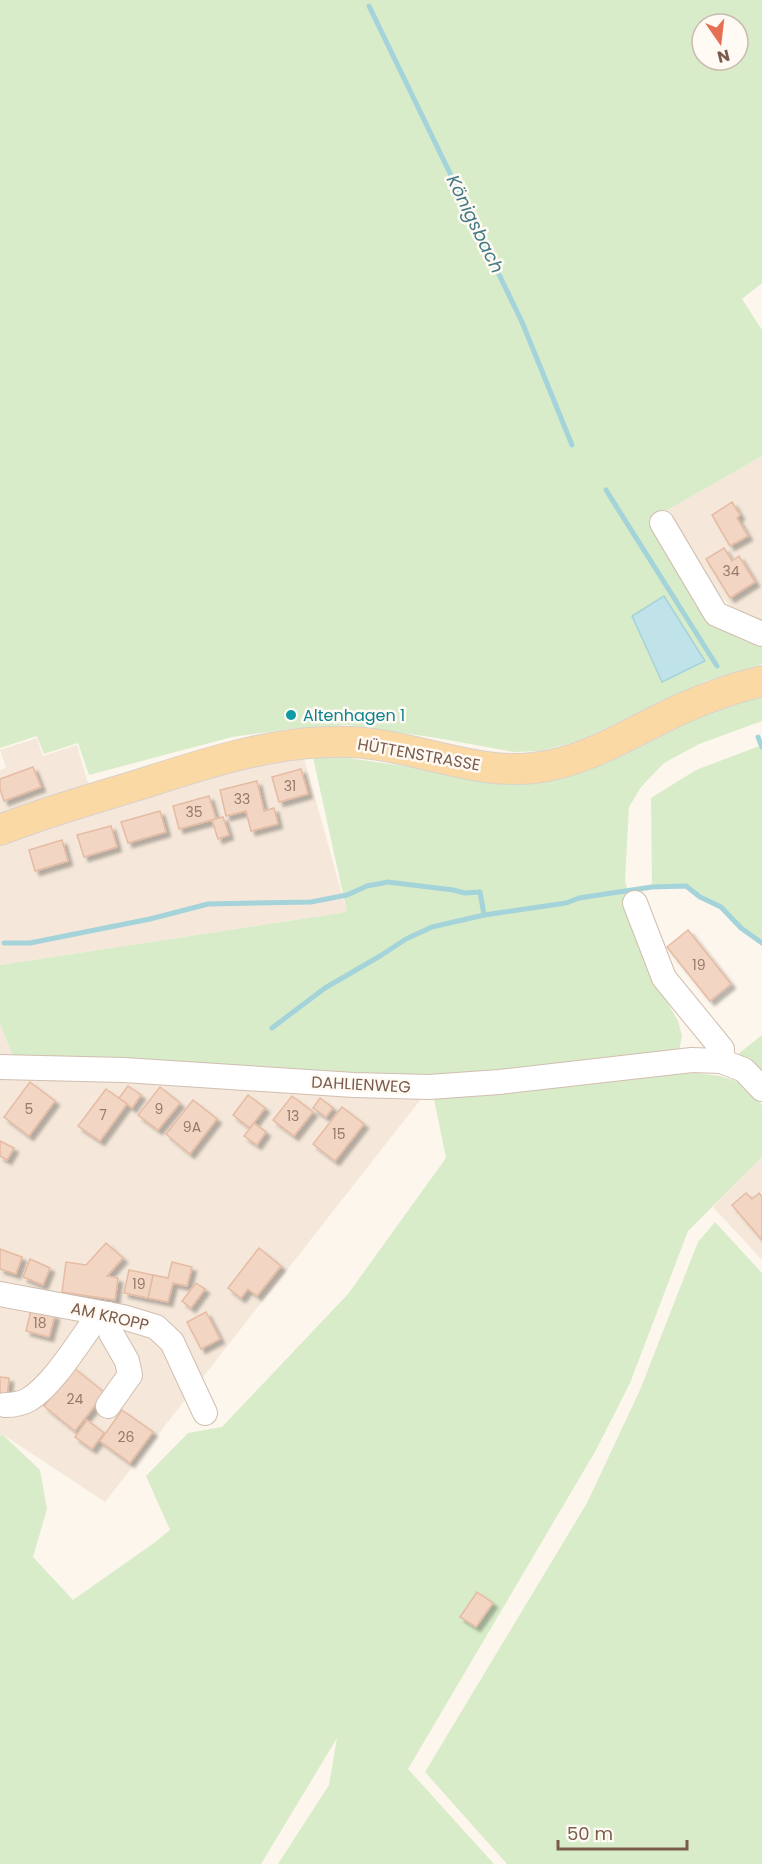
<svg xmlns="http://www.w3.org/2000/svg" width="762" height="1864" font-family="Poppins,sans-serif">
<style>
.residential{fill:#f5e8da}
.green{fill:#d8ecc9;fill-rule:evenodd}
.water{fill:#bfe3e8;stroke:#a5d3da;stroke-width:1.5}
.lines{fill:none;stroke-linecap:round;stroke-linejoin:round}
.stream{stroke:#a5d3da;stroke-width:5}
.building{fill:#f3d5c3;stroke:#e6bba3;stroke-width:1.5;filter:url(#shadow)}
.minor-casing{stroke:#d1beb0;stroke-width:26}
.major-casing{stroke:#dad1cd;stroke-width:32}
.minor{stroke:#fff;stroke-width:24}
.major{stroke:#fbd9a5;stroke-width:30}
.culture-dot{fill:#0f9aa8;stroke:#fffaf3;stroke-width:2}
.labels{text-anchor:middle;stroke-width:5;stroke-linejoin:round;paint-order:stroke}
.number-label{font-size:14px;fill:#987a6a}
.culture-label{font-size:16px;fill:#0d838f;stroke:#fffaf3;text-anchor:start}
.street-label{font-size:16px;fill:#7a5c4d;stroke:#fffaf3}
.water-label{font-size:18px;font-style:italic;fill:#437c86;stroke:#fffaf3}
</style>
<defs>
<filter id="shadow"><feDropShadow dx="4.5" dy="4.5" stdDeviation="1.5" flood-color="#0004"/></filter>
</defs>
<rect width="100%" height="100%" fill="#fdf6ec"/>
<!-- residential -->
<g class="residential">
<polygon points="762,456 762,626 747,624 699,573 664,512"/>
<polygon points="37,738 43,756 77,745 95,808 302,751 347,912 0,965 0,839 8,835 0,813 0,770 6,768 0,750"/>
<polygon points="0,1024 21,1075 425,1094 105,1502 2,1434 0,1436"/>
<polygon points="762,1157 762,1260 713,1207"/>
</g>
<!-- green -->
<g class="green">
<path d="M0 0H762V283L742 299 762 330V456L650 520 709 621 762 641V664L706 681 578 741 541 751 514 752 437 738 347 725 289 729 232 737 89 775 78 743 44 754 37 736 0 748ZM702 24H738V60H702Z"/>
<polygon points="762,694 762,721 699,744 664,763 641,787 629,807 625,880 645,963 678,1021 682,1036 678,1055 460,1079 13,1056 0,1024 0,965 347,912 312,753 497,779"/>
<polygon points="762,745 762,943 741,928 721,907 700,897 686,886 652,887 651,798 696,770"/>
<polygon points="762,1035 762,1080 737,1055"/>
<polygon points="696,1073 720,1076 744,1084 762,1105 762,1157 688,1231 630,1383 596,1450 408,1769 494,1864 278,1864 329,1785 337,1738 261,1864 0,1864 0,1436 2,1434 40,1470 47,1509 33,1557 73,1600 154,1543 170,1530 146,1476 188,1433 222,1427 348,1294 446,1158 433,1094"/>
<polygon points="715,1222 762,1273 762,1864 507,1864 425,1772 587,1503 640,1390 698,1242"/>
</g>
<!-- water -->
<polygon class="water" points="664,596 705,661 662,682 632,616"/>
<g class="lines">
<!-- stream -->
<g class="stream">
<polyline points="369,6 522,322 572,445"/>
<polyline points="606,490 717,666"/>
<polyline points="758,737 762,747"/>
<polyline points="4,943 30,943 150,919 208,904 311,902 347,895 367,886 388,882 453,890 465,893 480,892 484,915"/>
<polyline points="272,1028 325,988 380,956 406,939 432,927 484,915 566,903 579,898 652,887 686,886 700,897 721,907 741,928 762,943"/>
</g>
</g>
<!-- building -->
<g class="building">
<polygon points="732,502 740,515 737,518 748,536 730,546 712,515"/>
<polygon points="724,548 732,561 739,556 755,582 730,598 706,559"/>
<polygon points="33,767 41,787 4,801 0,789 0,779"/>
<polygon points="301,769 308,794 279,802 272,777"/>
<polygon points="257,781 264,811 274,808 278,824 251,831 246,811 226,816 220,790"/>
<polygon points="209,796 216,819 179,829 173,806"/>
<polygon points="160,811 166,832 128,843 121,822"/>
<polygon points="223,817 229,835 218,839 212,820"/>
<polygon points="111,826 117,847 84,857 77,835"/>
<polygon points="62,840 68,861 35,871 29,850"/>
<polygon points="688,930 731,984 710,1001 667,947"/>
<polygon points="30,1082 55,1101 29,1136 4,1117"/>
<polygon points="128,1086 141,1095 132,1108 119,1098"/>
<polygon points="160,1087 180,1103 158,1130 138,1115"/>
<polygon points="106,1089 127,1104 100,1141 78,1126"/>
<polygon points="248,1095 265,1108 250,1128 233,1115"/>
<polygon points="292,1096 313,1112 294,1136 273,1120"/>
<polygon points="320,1098 333,1108 326,1117 313,1108"/>
<polygon points="193,1100 217,1119 190,1154 166,1134"/>
<polygon points="342,1107 364,1124 335,1161 313,1144"/>
<polygon points="254,1123 266,1132 257,1145 244,1136"/>
<polygon points="0,1141 14,1148 7,1160 0,1156"/>
<polygon points="746,1193 752,1199 759,1193 762,1197 762,1240 732,1205"/>
<polygon points="106,1243 123,1258 107,1276 118,1278 115,1300 62,1292 66,1262 86,1265"/>
<polygon points="259,1248 281,1266 257,1296 248,1289 241,1298 228,1288"/>
<polygon points="0,1249 22,1257 16,1274 0,1269"/>
<polygon points="30,1259 50,1268 43,1285 23,1277"/>
<polygon points="172,1262 192,1267 187,1286 173,1283 168,1302 148,1298 153,1275 168,1278"/>
<polygon points="129,1270 153,1275 148,1298 124,1293"/>
<polygon points="196,1283 205,1289 191,1308 182,1301"/>
<polygon points="31,1310 55,1315 49,1337 26,1331"/>
<polygon points="206,1312 220,1339 201,1349 187,1322"/>
<polygon points="74,1368 105,1393 75,1431 44,1406"/>
<polygon points="0,1377 9,1378 7,1399 0,1398"/>
<polygon points="122,1410 153,1432 130,1463 100,1441"/>
<polygon points="87,1420 104,1433 92,1449 75,1437"/>
<polygon points="477,1592 493,1603 476,1627 460,1617"/>
</g>
<g class="lines">
<!-- minor casing -->
<g class="minor-casing">
<g id="minor">
<polyline points="662,523 716,614 762,634"/>
<polyline points="635,903 664,978 722,1049 721,1061"/>
<polyline points="0,1067 124,1070 354,1085 429,1087 499,1082 692,1060 721,1061 744,1070 762,1089"/>
<polyline points="0,1294 123,1317 156,1327 172,1342 205,1413"/>
<polyline points="108,1314 111,1333 127,1361 130,1375 108,1406"/>
<path d="M5 1405C13 1405 21 1404 28 1400 53 1386 82 1337 100 1313"/>
</g>
</g>
<!-- major casing -->
<g class="major-casing">
<path id="major" d="M0 830C45 812 92 799 138 785 207 763 277 739 350 742 411 744 473 775 534 768 587 762 633 731 681 709 707 697 734 688 762 681"/>
</g>
<!-- minor -->
<use href="#minor" class="minor"/>
<!-- major -->
<use href="#major" class="major"/>
</g>
<!-- markers -->
<circle class="culture-dot" cx="291" cy="715" r="6"/>
<g class="labels">
<!-- number labels -->
<g class="number-label">
<text x="731" y="576">34</text>
<text x="290" y="791">31</text>
<text x="242" y="804">33</text>
<text x="194" y="817">35</text>
<text x="699" y="970">19</text>
<text x="29" y="1114">5</text>
<text x="159" y="1114">9</text>
<text x="103" y="1120">7</text>
<text x="293" y="1121">13</text>
<text x="192" y="1132">9A</text>
<text x="339" y="1139">15</text>
<text x="139" y="1289">19</text>
<text x="40" y="1328">18</text>
<text x="75" y="1404">24</text>
<text x="126" y="1442">26</text>
</g>
<!-- culture labels -->
<g class="culture-label">
<text x="303" y="721">Altenhagen 1</text>
</g>
<!-- street labels -->
<g class="street-label">
<text transform="translate(419 754) rotate(10)" y="6">HÜTTENSTRASSE</text>
<text transform="translate(361 1084) rotate(3)" y="6">DAHLIENWEG</text>
<text transform="translate(110 1316) rotate(13)" y="6">AM KROPP</text>
</g>
<!-- water labels -->
<g class="water-label">
<text transform="translate(475 224) rotate(64)" y="6">Königsbach</text>
</g>
</g>
<!-- north arrow -->
<g transform="translate(720 42) rotate(166)"><circle r="28" fill="#fffaf3" stroke="#cabbb1" stroke-width="1.5"/>
<path d="M0-4.5L10 22L0 15L-10 22Z" fill="#e76f51"/>
<text y="-9" font-size="16" font-weight="bold" text-anchor="middle" fill="#7a5c4d">N</text>
</g>
<!-- scale -->
<path d="M558 1840v9h129v-9" fill="none" stroke="#7a5c4d" stroke-width="3"/>
<text x="567" y="1840" font-size="18" fill="#7a5c4d" stroke="#fffaf3" stroke-width="4.5" paint-order="stroke">50 m</text>
</svg>
